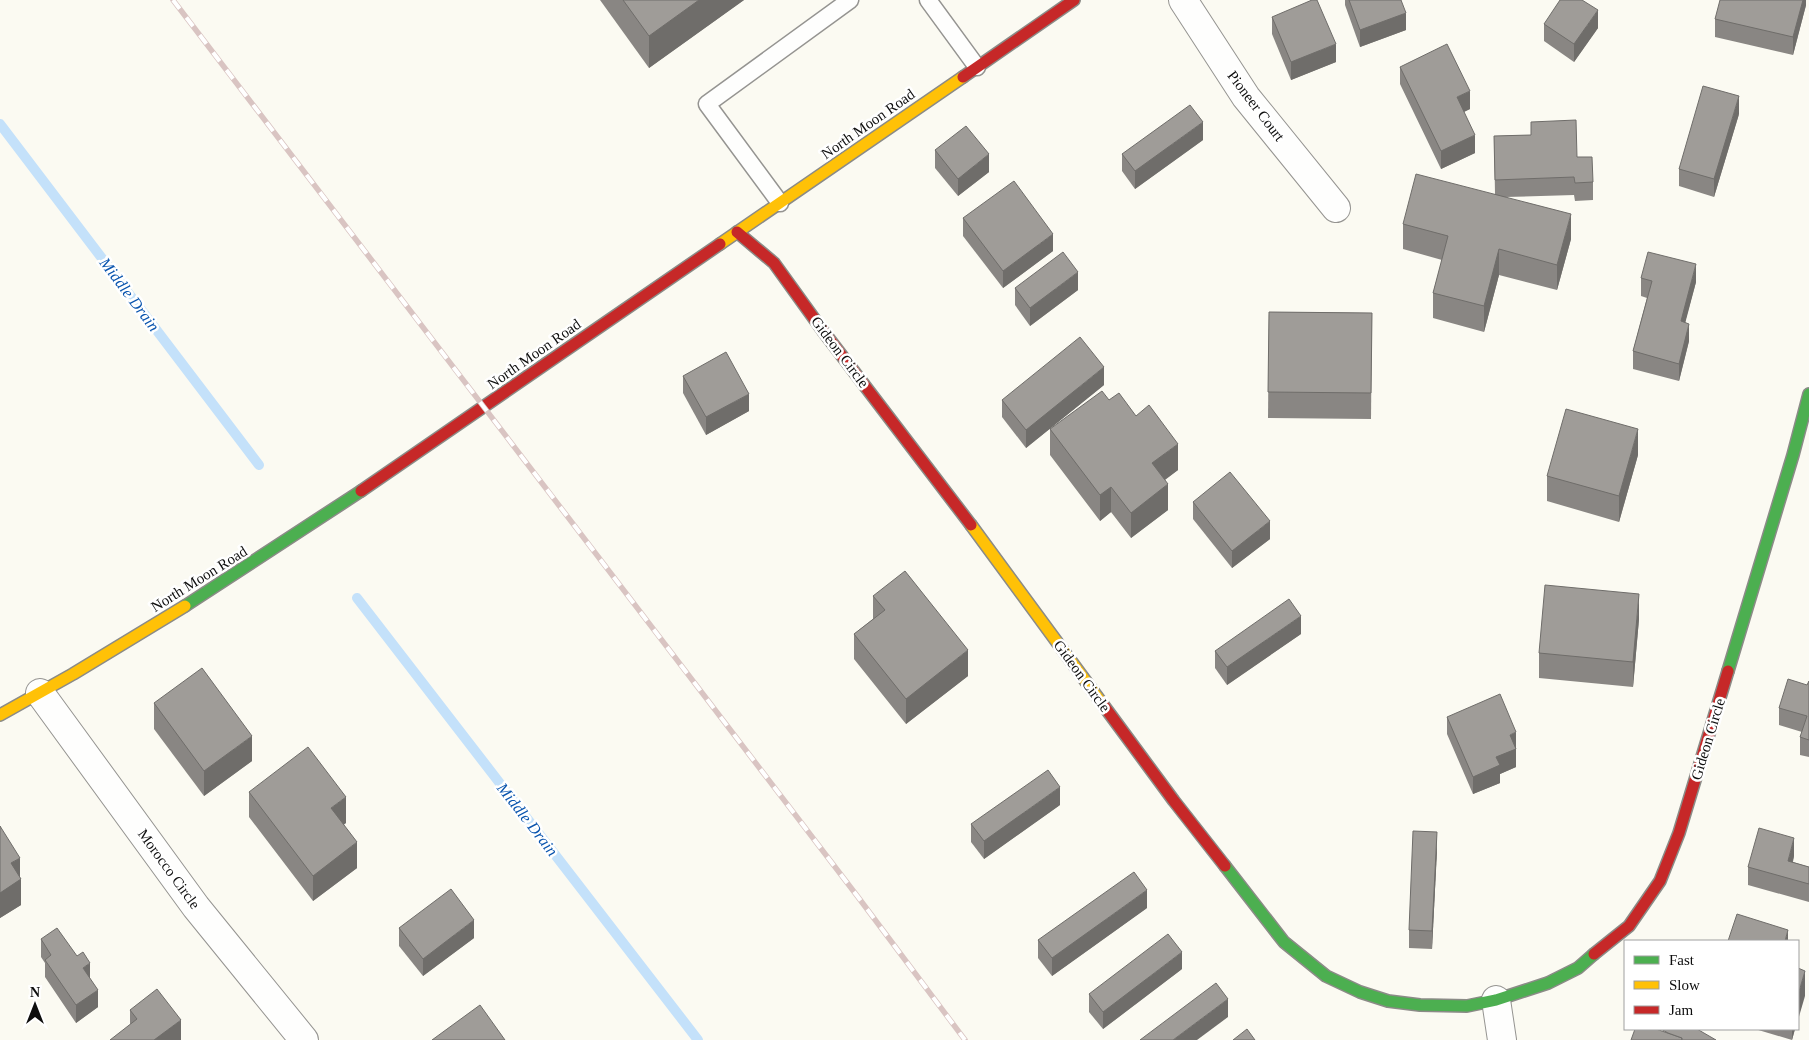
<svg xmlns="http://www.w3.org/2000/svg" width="1809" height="1040" font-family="Georgia,serif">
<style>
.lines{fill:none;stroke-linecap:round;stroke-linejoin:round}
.stream{stroke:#c4e1fa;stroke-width:10}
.lane-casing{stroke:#959491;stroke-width:19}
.street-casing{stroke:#959491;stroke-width:30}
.fast-casing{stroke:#8b8b87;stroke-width:14}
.slow-casing{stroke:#8b8b87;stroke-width:14}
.jam-casing{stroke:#8b8b87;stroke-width:14}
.lane{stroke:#fefefd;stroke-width:16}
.street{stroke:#fefefd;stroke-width:28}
.fast{stroke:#4caf50;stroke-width:11}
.slow{stroke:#ffc107;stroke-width:11}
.jam{stroke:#c62828;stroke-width:11}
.rail-casing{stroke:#d9c4c2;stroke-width:5.5}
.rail{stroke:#fff;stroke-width:4;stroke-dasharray:11;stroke-linecap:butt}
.wall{fill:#898683}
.shaded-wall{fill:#6f6d6a}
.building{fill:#9f9c98;stroke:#6f6d6a}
.labels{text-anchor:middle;stroke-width:5;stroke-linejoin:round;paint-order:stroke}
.street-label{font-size:15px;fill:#0e0e0e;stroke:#fff}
.water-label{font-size:16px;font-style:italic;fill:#0954ae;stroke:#fff}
</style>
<rect width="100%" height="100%" fill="#fbfaf2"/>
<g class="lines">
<!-- stream -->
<g class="stream">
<polyline points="0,124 259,465"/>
<polyline points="357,598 698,1040"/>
</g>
<!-- lane casing -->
<g class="lane-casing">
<g id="lane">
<polyline points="928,0 977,67"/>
<polyline points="780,203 707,104 850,0"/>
</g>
</g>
<!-- street casing -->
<g class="street-casing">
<g id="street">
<polyline points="1183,0 1246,97 1336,208"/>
<polyline points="40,693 196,907 304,1040"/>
<polyline points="1496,1000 1502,1040"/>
</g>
</g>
<!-- fast casing -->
<g class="fast-casing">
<g id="fast">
<polyline points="185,606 361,491"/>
<polyline points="1728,671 1793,455 1809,394"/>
<polyline points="1225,866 1284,942 1326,976 1360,992 1388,1001 1420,1005 1467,1006 1496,1000 1548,983 1578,968 1594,954"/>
</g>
</g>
<!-- slow casing -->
<g class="slow-casing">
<g id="slow">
<polyline points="720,244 963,77"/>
<polyline points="971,525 1101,702"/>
<polyline points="0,715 73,674 185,606"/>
</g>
</g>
<!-- jam casing -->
<g class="jam-casing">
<g id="jam">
<polyline points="963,77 1074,0"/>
<polyline points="737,232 774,263 823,331 971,525"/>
<polyline points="361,491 720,244"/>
<polyline points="1101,702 1174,801 1225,866"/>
<polyline points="1594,954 1629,926 1660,881 1679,833 1728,671"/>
</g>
</g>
<!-- lane -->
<use href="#lane" class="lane"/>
<!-- street -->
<use href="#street" class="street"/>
<!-- fast -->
<use href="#fast" class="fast"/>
<!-- slow -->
<use href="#slow" class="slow"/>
<!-- jam -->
<use href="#jam" class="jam"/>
<!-- rail casing -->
<g class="rail-casing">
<polyline id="rail" points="173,0 858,897 965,1040"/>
</g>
<!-- rail -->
<use href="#rail" class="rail"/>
</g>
<!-- wall -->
<g class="wall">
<polygon points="600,0 744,0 649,68"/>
<polygon points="1345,0 1401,0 1406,30 1360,47 1345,5"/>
<polygon points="1806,0 1806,5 1793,55 1715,37 1715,19"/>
<polygon points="1272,17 1336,62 1291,80 1272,34"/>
<polygon points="1544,24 1598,28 1574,62 1544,41"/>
<polygon points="1400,67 1470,109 1464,112 1475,153 1441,169 1400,84"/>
<polygon points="1739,114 1714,197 1679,186 1679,169"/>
<polygon points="1531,122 1577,157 1593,182 1593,200 1575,201 1574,195 1505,197 1571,239 1557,290 1499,275 1484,332 1433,318 1433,293 1442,260 1403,249 1403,224 1495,194 1494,136 1531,135"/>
<polygon points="1203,140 1135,189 1122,171 1122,154"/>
<polygon points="935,150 989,172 958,196 935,168"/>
<polygon points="963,218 1053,251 1003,288 963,236"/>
<polygon points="1641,278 1696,282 1685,322 1689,341 1679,381 1633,369 1633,351 1647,298 1641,296"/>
<polygon points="1015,288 1078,290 1030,326 1015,305"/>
<polygon points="1269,312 1372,313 1371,419 1268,418"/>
<polygon points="683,376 749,411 706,435 683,393"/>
<polygon points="1104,385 1026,448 1002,417 1002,400"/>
<polygon points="1109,400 1136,416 1178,470 1165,480 1168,510 1131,538 1111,512 1100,521 1050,455 1050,429"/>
<polygon points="1638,455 1619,522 1547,501 1547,476"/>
<polygon points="1193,502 1270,539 1232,568 1193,519"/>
<polygon points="873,596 968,676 906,724 854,659 854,634 873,619"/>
<polygon points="1639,619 1633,687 1539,678 1539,653"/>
<polygon points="1301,634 1227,685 1215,668 1215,651"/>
<polygon points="1809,681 1809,757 1800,755 1800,737 1802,732 1779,725 1779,708 1807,685"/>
<polygon points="154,703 252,761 204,796 154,729"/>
<polygon points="1447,717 1516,767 1500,774 1500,783 1473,794 1447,734"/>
<polygon points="249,792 346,823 344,824 357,868 313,901 249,817"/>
<polygon points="1060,805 984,859 971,842 971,824"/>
<polygon points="0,826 20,877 21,905 0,918"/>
<polygon points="1437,850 1432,949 1409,948 1409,930"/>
<polygon points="1794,856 1793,862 1809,867 1809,902 1748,885 1748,867"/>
<polygon points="1147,908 1052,976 1038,958 1038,940"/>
<polygon points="399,928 474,938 423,976 399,946"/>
<polygon points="41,939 90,979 98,1007 76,1023 45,977 45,963 41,957"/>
<polygon points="1182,969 1103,1029 1089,1012 1089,994"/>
<polygon points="130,1010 181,1040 130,1024"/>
<polygon points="1755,1029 1795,1029 1792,1040"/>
</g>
<!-- shaded-wall -->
<g class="shaded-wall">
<polygon points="699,0 744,0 649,68 649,36"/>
<polygon points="1803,0 1806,0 1806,5 1793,55 1793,37"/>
<polygon points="1598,10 1598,28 1574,62 1574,44"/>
<polygon points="1406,13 1406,30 1360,47 1360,30"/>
<polygon points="1336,44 1336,62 1291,80 1291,62"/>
<polygon points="1470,91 1470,109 1457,115 1457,97"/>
<polygon points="1739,96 1739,114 1714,197 1714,179"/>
<polygon points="1203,122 1203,140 1135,189 1135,171"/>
<polygon points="1475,135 1475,153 1441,169 1441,151"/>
<polygon points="989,154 989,172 958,196 958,179"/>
<polygon points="1571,214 1571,239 1557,290 1557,265"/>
<polygon points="1053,234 1053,251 1003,288 1003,271"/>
<polygon points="1499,249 1499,275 1484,332 1484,306"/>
<polygon points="1696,264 1696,282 1681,339 1681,321"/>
<polygon points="1078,272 1078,290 1030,326 1030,308"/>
<polygon points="1689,324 1689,341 1679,381 1679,364"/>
<polygon points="1104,367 1104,385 1026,448 1026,430"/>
<polygon points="749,394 749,411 706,435 706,417"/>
<polygon points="1638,429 1638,455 1619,522 1619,496"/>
<polygon points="1178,444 1178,470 1152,489 1152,463"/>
<polygon points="1168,484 1168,510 1131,538 1131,513"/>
<polygon points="1111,487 1111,512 1100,521 1100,495"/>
<polygon points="1270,521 1270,539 1232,568 1232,551"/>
<polygon points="1639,594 1639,619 1633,687 1633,662"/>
<polygon points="1301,616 1301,634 1227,685 1227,667"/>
<polygon points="968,650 968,676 906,724 906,699"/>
<polygon points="1516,732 1516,767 1500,774 1500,783 1473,794 1473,777 1496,757 1510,735"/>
<polygon points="252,736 252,761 204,796 204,771"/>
<polygon points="1060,787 1060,805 984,859 984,841"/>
<polygon points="346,797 346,823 331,833 331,808"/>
<polygon points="1437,832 1437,850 1432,949 1432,931"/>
<polygon points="1794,838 1794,856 1788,879 1788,861"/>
<polygon points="357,842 357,868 313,901 313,876"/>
<polygon points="20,858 20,880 21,879 21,905 0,918 0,893 11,863"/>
<polygon points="1147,890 1147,908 1052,976 1052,958"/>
<polygon points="474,920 474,938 423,976 423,959"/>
<polygon points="1788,930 1788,941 1785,941"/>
<polygon points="1182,952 1182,969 1103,1029 1103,1012"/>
<polygon points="90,963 90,980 83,968"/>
<polygon points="1805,971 1805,996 1798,1020 1798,995"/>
<polygon points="98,990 98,1007 76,1023 76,1005"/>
<polygon points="1228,999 1228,1017 1197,1040 1173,1040"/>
<polygon points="181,1020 181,1040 153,1040"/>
<polygon points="1792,1029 1795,1029 1792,1040"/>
</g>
<!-- building -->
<g class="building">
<polygon points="623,0 699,0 649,36"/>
<polygon points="1312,0 1317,0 1336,44 1291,62 1272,17"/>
<polygon points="1349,0 1401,0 1406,13 1360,30"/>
<polygon points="1560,0 1582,0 1598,10 1574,44 1544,24"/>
<polygon points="1720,0 1803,0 1793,37 1715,19"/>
<polygon points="1447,44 1470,91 1457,97 1475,135 1441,151 1400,67"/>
<polygon points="1703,86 1739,96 1714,179 1679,169"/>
<polygon points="1190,105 1203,122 1135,171 1122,154"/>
<polygon points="1576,120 1577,157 1592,157 1593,182 1575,183 1574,177 1495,180 1494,136 1531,135 1531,122"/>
<polygon points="966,126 989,154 958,179 935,150"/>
<polygon points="1416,174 1571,214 1557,265 1499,249 1484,306 1433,293 1448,236 1403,224"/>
<polygon points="1014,181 1053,234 1003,271 963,218"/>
<polygon points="1063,252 1078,272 1030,308 1015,288"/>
<polygon points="1648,252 1696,264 1681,321 1689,324 1679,364 1633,351 1652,281 1641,278"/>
<polygon points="1269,312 1372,313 1371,393 1268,392"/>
<polygon points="1080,337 1104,367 1026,430 1002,400"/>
<polygon points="726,352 749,394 706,417 683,376"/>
<polygon points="1102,391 1109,400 1119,393 1136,416 1149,405 1178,444 1152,463 1168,484 1131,513 1111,487 1100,495 1050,429"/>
<polygon points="1566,409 1638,429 1619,496 1547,476"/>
<polygon points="1230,472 1270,521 1232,551 1193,502"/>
<polygon points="905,571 968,650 906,699 854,634 885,610 873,596"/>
<polygon points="1545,585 1639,594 1633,662 1539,653"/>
<polygon points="1289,599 1301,616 1227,667 1215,651"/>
<polygon points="202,668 252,736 204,771 154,703"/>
<polygon points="1788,679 1807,685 1809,681 1809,740 1800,737 1807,716 1779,708"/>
<polygon points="1500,694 1516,732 1510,735 1516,749 1496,757 1500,765 1473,777 1447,717"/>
<polygon points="308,747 346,797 331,808 357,842 313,876 249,792"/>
<polygon points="1048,770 1060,787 984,841 971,824"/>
<polygon points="0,826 20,858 11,863 21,879 0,893"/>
<polygon points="1759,828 1794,838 1788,861 1809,867 1809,884 1748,867"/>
<polygon points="1413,831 1437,832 1432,931 1409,930"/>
<polygon points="1134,872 1147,890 1052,958 1038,940"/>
<polygon points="451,889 474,920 423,959 399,928"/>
<polygon points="1737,914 1788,930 1785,941 1728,941"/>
<polygon points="57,928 77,956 83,952 90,963 83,968 98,990 76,1005 45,960 51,955 41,939"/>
<polygon points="1168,934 1182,952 1103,1012 1089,994"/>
<polygon points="1798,968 1805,971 1798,995"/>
<polygon points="1216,983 1228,999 1173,1040 1140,1040"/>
<polygon points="157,989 181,1020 154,1040 110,1040 137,1019 130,1010"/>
<polygon points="480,1005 505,1040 432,1040"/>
<polygon points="1247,1029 1255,1040 1233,1040"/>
<polygon points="1635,1029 1656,1029 1682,1038 1682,1040 1631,1040"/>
<polygon points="1661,1029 1697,1029 1716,1040 1682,1040 1682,1038 1668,1033"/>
</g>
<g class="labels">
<!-- street labels -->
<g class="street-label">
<text transform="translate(1256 106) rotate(53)" y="5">Pioneer Court</text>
<text transform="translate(868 124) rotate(-35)" y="5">North Moon Road</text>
<text transform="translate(840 352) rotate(53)" y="5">Gideon Circle</text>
<text transform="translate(534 354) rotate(-35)" y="5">North Moon Road</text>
<text transform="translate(199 579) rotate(-32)" y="5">North Moon Road</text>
<text transform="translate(1082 676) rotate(54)" y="5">Gideon Circle</text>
<text transform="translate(1708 739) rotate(-73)" y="5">Gideon Circle</text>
<text transform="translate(169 869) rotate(54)" y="5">Morocco Circle</text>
</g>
<!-- water labels -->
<g class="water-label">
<text transform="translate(130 294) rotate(53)" y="6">Middle Drain</text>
<text transform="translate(528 819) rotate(52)" y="6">Middle Drain</text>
</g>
</g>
<!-- legend -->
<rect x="1624" y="940" width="175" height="90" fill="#ffffff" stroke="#9f9f9f"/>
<rect x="1634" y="956" width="25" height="8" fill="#4caf50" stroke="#9f9f9f"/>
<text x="1669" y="965" font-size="15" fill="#0e0e0e">Fast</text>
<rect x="1634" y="981" width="25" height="8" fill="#ffc107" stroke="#9f9f9f"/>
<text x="1669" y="990" font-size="15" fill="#0e0e0e">Slow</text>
<rect x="1634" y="1006" width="25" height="8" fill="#c62828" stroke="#9f9f9f"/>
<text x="1669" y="1015" font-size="15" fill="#0e0e0e">Jam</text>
<!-- north arrow -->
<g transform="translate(35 1005)" stroke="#ffffff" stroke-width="4" paint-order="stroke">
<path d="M0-4L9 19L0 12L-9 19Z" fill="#0e0e0e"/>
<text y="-8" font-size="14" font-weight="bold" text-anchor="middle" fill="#0e0e0e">N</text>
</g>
</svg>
